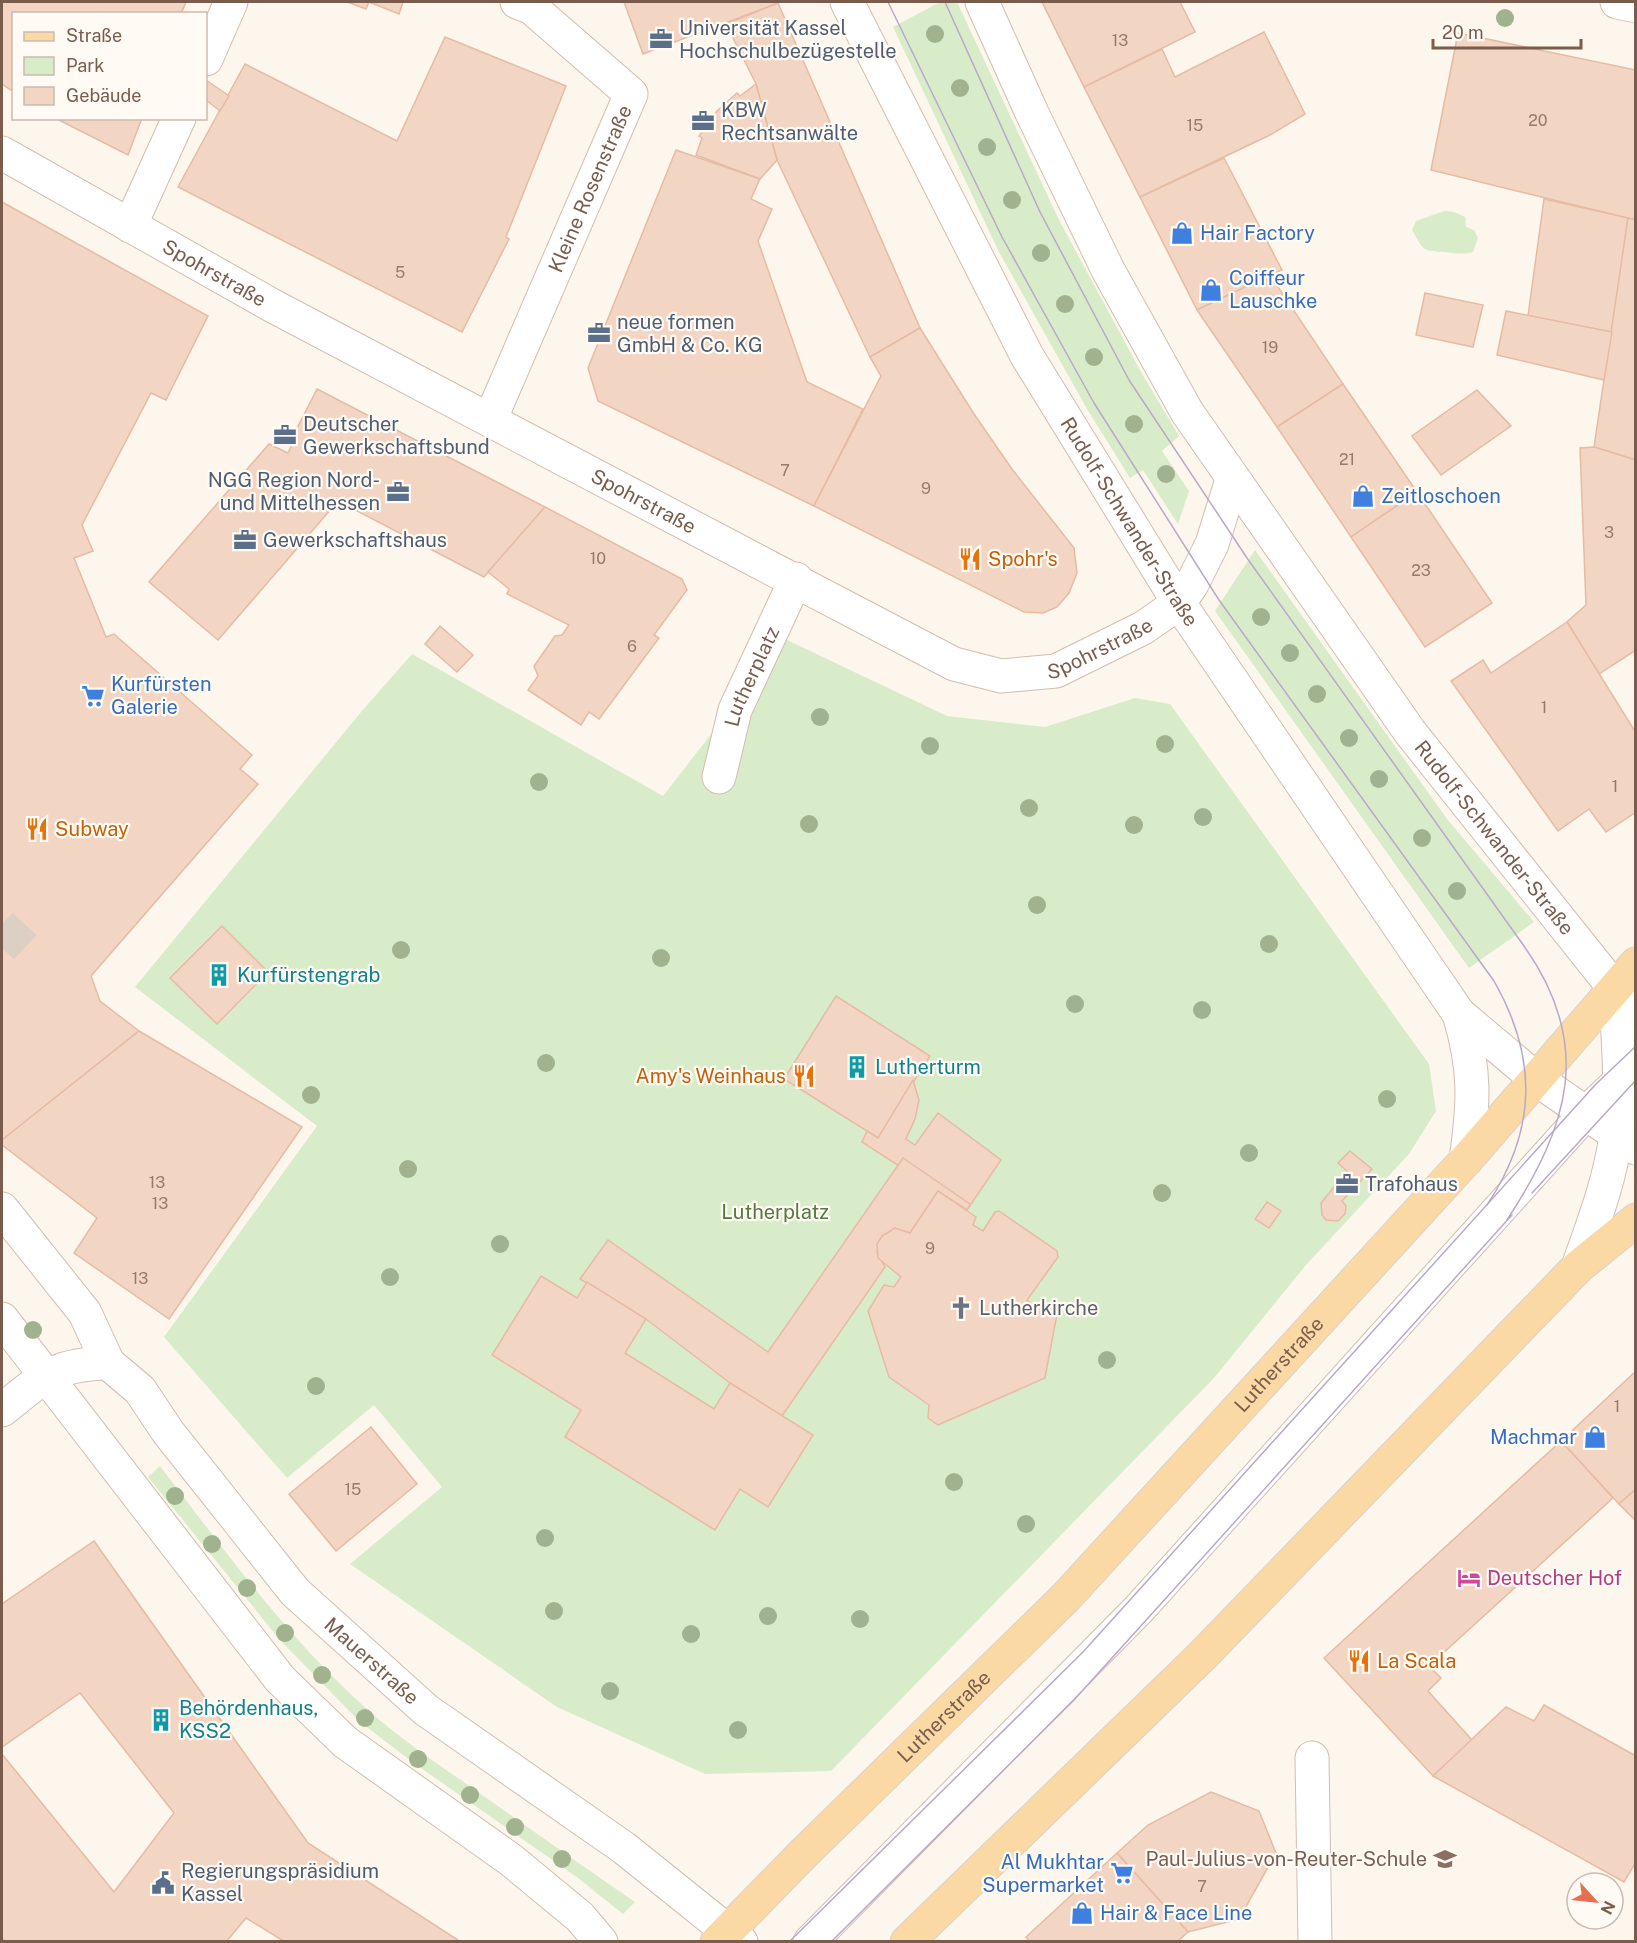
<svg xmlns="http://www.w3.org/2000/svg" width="1637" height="1943" font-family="'Public Sans',sans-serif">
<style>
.green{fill:#d8ecc9}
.building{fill:#f3d5c3;stroke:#e6bba3;stroke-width:1.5}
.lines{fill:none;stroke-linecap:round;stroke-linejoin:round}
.minor-tunnel{stroke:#dcd0c4;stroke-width:33;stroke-dasharray:33 16;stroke-linecap:butt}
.minor-casing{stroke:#d1beb0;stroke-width:35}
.major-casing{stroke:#dad1cd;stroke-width:35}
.minor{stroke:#fff;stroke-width:33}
.major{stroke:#fbd9a5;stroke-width:33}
.tram{stroke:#b9a8c9;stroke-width:1.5}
.tree{fill:#a0b28e}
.labels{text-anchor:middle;stroke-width:4.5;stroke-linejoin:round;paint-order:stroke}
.number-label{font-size:16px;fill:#987a6a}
.service-label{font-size:20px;fill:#4e5e75;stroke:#fffaf3;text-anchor:start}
.street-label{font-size:20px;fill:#7a5c4d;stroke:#fffaf3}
.shop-label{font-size:20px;fill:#366cbe;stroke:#fffaf3;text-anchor:start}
.food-label{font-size:20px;fill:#c56008;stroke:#fffaf3;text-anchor:start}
.culture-label{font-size:20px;fill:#0d838f;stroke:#fffaf3;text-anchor:start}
.park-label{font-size:20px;fill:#537a41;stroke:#fffaf3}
.worship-label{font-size:20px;fill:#5b616d;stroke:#fffaf3;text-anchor:start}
.hotel-label{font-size:20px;fill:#b23c85;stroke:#fffaf3;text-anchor:start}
.education-label{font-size:20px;fill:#785e54;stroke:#fffaf3;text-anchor:end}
</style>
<rect width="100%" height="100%" fill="#fdf6ec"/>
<!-- green -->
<g class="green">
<polygon points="940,2 957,2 1059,220 1141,372 1179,436 1162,451 1189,491 1178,524 1143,470 1130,478 1087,409 998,250 893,27"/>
<path d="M1444 211 1454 212 1465 217 1466 227 1474 230 1478 238 1473 252C1461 255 1456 253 1444 252 1421 250 1425 252 1412 230L1416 221Z"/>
<polygon points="1255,550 1447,819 1534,922 1469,968 1215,611"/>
<polygon points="785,639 947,716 1045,727 1135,698 1170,704 1429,1064 1436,1111 1409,1154 1306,1265 1214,1378 831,1771 705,1774 557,1707 350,1564 442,1487 374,1405 287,1478 164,1337 317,1126 135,987 361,712 412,654 663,796"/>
<path d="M160 1466C225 1551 289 1640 369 1711 402 1740 439 1765 475 1790 528 1827 581 1865 635 1902L623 1914 578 1878 411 1761 360 1722 280 1640 148 1477Z"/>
</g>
<!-- building -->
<g class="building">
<polygon points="2,2 186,2 181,14 14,14 14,92 2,84"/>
<polygon points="347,2 403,2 399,14 369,2 366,9"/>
<polygon points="624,2 777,2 778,3 643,54"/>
<polygon points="1042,2 1180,2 1195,32 1084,87"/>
<polygon points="778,3 920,328 870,357 777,160 756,84 726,24"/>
<polygon points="1264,32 1305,114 1270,135 1140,197 1084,87 1162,49 1175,77"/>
<polygon points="1458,33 1636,70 1636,220 1431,170"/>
<polygon points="445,37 566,86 506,237 509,239 462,332 178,187 245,64 397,141"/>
<polygon points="206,80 229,96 220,111 206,100"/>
<polygon points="756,84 777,160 760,179 696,155 702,138 699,136 717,111 737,93 740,96"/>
<polygon points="55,118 142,118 128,155"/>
<polygon points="676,150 760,179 751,199 772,209 758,241 807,382 863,409 814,506 598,401 588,368"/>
<polygon points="1224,158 1282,270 1197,310 1140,197"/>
<polygon points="1544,199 1628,218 1612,332 1528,316"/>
<polygon points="2,202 208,316 166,400 151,393 82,525 93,551 74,558 106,637 114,634 252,755 240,769 258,784 91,976 100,1001 139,1031 2,1140"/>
<polygon points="1628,218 1636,220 1636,460 1594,447"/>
<polygon points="1270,275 1343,384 1277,427 1197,310"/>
<polygon points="1425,293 1483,305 1473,347 1416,335"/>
<polygon points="1506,311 1612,332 1604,380 1497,355"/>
<polygon points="920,328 974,414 1012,469 1074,548 1077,573 1069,593 1057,607 1043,613 1024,612 814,506 881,376 870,357"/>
<polygon points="1343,384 1417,492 1351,537 1277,427"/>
<polygon points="317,389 545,507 484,577 338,501 218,640 149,582 269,444 288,453 294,440 292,438"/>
<polygon points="1477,390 1511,426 1441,475 1412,436"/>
<polygon points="1594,447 1636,460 1636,650 1599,674 1567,622 1586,605 1580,448"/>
<polygon points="1417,492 1492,603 1425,647 1351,537"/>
<polygon points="545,507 682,579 687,590 654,635 659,638 599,719 589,712 581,725 528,690 538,676 534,666 555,636 562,635 569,625 507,594 509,589 488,572"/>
<polygon points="1567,622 1636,733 1636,812 1606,832 1589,809 1558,831 1451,681 1483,660 1491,673"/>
<polygon points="440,626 473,655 457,672 425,644"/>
<polygon points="222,926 268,972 217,1024 170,978"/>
<polygon points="836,996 930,1056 878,1138 784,1079"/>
<polygon points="139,1031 302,1127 169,1319 74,1253 97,1218 2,1145 2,1140"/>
<polygon points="913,1080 919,1100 915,1119 906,1139 915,1145 938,1113 1001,1160 967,1210 862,1142 867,1131 878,1138"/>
<polygon points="1350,1151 1372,1169 1342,1201 1346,1206 1345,1214 1338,1221 1326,1220 1322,1215 1321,1203 1347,1171 1338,1163"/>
<polygon points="903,1158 970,1204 967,1210 938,1191 910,1233 895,1228 882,1236 877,1253 885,1267 782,1416 730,1383 646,1319 580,1279 608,1240 768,1352"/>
<polygon points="938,1191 976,1217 973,1225 983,1231 995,1212 999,1211 1057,1251 1058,1257 1027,1300 1035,1306 1042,1301 1057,1314 1045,1378 938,1425 928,1418 929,1405 889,1377 868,1311 884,1285 894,1287 901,1277 878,1258 877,1244 882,1236 895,1228 910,1233"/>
<polygon points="1267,1202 1281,1211 1269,1228 1255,1219"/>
<polygon points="541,1276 577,1298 587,1282 646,1319 625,1353 714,1409 730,1383 813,1435 768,1507 740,1489 715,1530 565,1437 581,1410 492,1355"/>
<polygon points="1636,1371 1636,1489 1619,1504 1561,1441"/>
<polygon points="371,1427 417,1484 336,1551 289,1494"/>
<polygon points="1561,1441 1613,1498 1429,1666 1441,1678 1428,1691 1472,1740 1433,1776 1324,1658"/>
<polygon points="1636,1489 1636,1521 1619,1504"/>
<polygon points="94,1541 308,1843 461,1942 285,1942 246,1918 226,1942 5,1942 2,1938 2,1754 114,1892 174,1813 80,1693 2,1747 2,1604"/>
<polygon points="1544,1705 1636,1756 1636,1862 1624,1882 1433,1776 1506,1707 1534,1721"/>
<polygon points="1211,1792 1259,1811 1276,1853 1239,1919 1188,1932 1117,1853 1148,1825"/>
<polygon points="1117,1853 1188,1932 1177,1942 1030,1942 1026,1937"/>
</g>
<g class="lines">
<!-- minor-tunnel -->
<polyline class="minor-tunnel" points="2,948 35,913"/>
<!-- minor casing -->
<g class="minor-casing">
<g id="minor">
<path id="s1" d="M847 2 1027 356 1179 603 1433 976 1459 1014 1535 1078 1636 1148"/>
<path id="s2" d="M982 2 1032 113 1108 270 1187 412 1410 732 1615 989 1636 1008"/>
<polyline points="1617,2 1636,6"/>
<polyline points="206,59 231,2"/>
<path id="s3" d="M2 153 273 306 759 562 954 664 1001 676 1056 671 1143 628 1179 603 1192 584 1212 544 1232 480"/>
<polyline points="130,226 179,118"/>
<path id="s4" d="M490 420 631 94 532 8 517 2"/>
<path id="s5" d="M719 777 735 710 796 579"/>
<path d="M1459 1014C1476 1070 1474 1103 1466 1160"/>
<polyline points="2,1209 85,1313 108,1363"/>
<path d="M1578 1267C1593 1224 1610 1181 1616 1135 1623 1088 1618 1036 1615 989"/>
<polyline points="2,1319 280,1679 345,1742 511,1860 580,1917 601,1942"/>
<path id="s6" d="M2 1410C41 1379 54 1364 108 1363L140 1390 168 1432 295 1592 426 1710 624 1848 741 1942"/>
<polyline points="1312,1758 1315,1942"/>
<polyline points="810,1942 1139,1609 1586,1113 1636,1066"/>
</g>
</g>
<!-- major casing -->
<g class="major-casing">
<g id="major">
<path id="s7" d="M717 1942 803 1854 1066 1597 1466 1160 1636 964"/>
<polyline points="907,1942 1203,1655 1578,1267 1636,1220"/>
</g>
</g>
<!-- minor -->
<use href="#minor" class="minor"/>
<!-- major -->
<use href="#major" class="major"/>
<!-- tram -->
<g class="tram">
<path d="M888 2 1002 237 1094 403 1219 600 1494 981C1538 1058 1537 1130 1487 1205"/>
<path d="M945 2 1040 212 1129 380 1247 558 1524 946C1594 1045 1569 1125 1507 1220"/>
<polyline points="1532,1193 1636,1080"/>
<polyline points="789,1942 1083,1652 1596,1084 1636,1046"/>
<polyline points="831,1942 1074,1700 1512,1215"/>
</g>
</g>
<!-- trees -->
<g class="tree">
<circle cx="1505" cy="18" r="9"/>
<circle cx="935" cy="34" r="9"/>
<circle cx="960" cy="88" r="9"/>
<circle cx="987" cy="147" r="9"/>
<circle cx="1012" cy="200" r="9"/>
<circle cx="1041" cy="253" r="9"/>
<circle cx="1065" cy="304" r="9"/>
<circle cx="1094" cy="357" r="9"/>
<circle cx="1134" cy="424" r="9"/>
<circle cx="1166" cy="474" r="9"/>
<circle cx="1261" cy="617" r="9"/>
<circle cx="1290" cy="653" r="9"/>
<circle cx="1317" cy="694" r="9"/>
<circle cx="820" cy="717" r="9"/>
<circle cx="1349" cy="738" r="9"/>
<circle cx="1165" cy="744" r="9"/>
<circle cx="930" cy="746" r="9"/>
<circle cx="1379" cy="779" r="9"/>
<circle cx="539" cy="782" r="9"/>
<circle cx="1029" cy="808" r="9"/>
<circle cx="1203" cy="817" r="9"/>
<circle cx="809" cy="824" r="9"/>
<circle cx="1134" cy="825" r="9"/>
<circle cx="1422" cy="838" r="9"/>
<circle cx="1457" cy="891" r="9"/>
<circle cx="1037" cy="905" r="9"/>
<circle cx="1269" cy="944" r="9"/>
<circle cx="401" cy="950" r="9"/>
<circle cx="661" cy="958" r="9"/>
<circle cx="1075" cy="1004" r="9"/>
<circle cx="1202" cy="1010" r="9"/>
<circle cx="546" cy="1063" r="9"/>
<circle cx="311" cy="1095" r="9"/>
<circle cx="1387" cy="1099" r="9"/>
<circle cx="1249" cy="1153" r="9"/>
<circle cx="408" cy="1169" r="9"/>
<circle cx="1162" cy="1193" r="9"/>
<circle cx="500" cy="1244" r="9"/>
<circle cx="390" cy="1277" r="9"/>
<circle cx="33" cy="1330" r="9"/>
<circle cx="1107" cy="1360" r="9"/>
<circle cx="316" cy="1386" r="9"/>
<circle cx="954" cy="1482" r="9"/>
<circle cx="175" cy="1496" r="9"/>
<circle cx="1026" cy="1524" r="9"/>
<circle cx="545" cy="1538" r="9"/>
<circle cx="212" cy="1544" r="9"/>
<circle cx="247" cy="1588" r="9"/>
<circle cx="554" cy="1611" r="9"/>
<circle cx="768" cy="1616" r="9"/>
<circle cx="860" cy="1619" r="9"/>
<circle cx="285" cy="1633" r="9"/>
<circle cx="691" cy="1634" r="9"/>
<circle cx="322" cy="1675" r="9"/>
<circle cx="610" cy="1691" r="9"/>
<circle cx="365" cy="1718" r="9"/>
<circle cx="738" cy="1730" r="9"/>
<circle cx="418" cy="1759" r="9"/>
<circle cx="470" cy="1795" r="9"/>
<circle cx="515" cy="1827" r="9"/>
<circle cx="562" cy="1859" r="9"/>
</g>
<!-- icons -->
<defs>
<g id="office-bare" transform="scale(1.8)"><path d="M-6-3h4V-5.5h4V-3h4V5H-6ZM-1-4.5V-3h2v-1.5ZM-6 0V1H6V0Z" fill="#5c6f8a" stroke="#fffaf3" stroke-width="2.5" paint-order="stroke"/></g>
<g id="shop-bare" transform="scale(1.8)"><path d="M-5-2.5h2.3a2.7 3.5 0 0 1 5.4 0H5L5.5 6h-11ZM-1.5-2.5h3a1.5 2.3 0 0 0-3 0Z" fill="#3f7fe0" stroke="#fffaf3" stroke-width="2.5" paint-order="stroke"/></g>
<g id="restaurant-bare" transform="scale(1.8)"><path d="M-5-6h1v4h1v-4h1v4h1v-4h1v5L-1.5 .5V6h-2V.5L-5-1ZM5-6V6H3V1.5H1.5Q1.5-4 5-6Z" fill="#e8710a" stroke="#fffaf3" stroke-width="2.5" paint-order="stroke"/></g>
<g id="supermarket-bare" transform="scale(1.8)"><path d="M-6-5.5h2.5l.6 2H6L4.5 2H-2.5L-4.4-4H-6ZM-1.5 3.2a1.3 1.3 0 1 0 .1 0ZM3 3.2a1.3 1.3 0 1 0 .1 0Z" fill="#3f7fe0" stroke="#fffaf3" stroke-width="2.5" paint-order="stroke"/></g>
<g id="building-bare" transform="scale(1.8)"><path d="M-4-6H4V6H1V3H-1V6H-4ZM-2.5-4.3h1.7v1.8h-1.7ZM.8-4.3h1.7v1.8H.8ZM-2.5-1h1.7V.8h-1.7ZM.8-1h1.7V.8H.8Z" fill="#0f9aa8" stroke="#fffaf3" stroke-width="2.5" paint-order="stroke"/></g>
<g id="church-bare" transform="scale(1.8)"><path d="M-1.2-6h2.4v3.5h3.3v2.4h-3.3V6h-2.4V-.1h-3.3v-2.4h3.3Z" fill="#6b7280" stroke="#fffaf3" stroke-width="2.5" paint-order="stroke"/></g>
<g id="hotel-bare" transform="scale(1.8)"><path d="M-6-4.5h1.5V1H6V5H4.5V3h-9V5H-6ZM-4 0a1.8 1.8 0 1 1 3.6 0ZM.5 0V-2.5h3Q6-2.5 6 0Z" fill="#d1479c" stroke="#fffaf3" stroke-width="2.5" paint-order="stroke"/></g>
<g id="school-bare" transform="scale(1.8)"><path d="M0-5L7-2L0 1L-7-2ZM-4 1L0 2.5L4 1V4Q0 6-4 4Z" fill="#8d6e63" stroke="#fffaf3" stroke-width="2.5" paint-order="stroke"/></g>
<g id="civic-bare" transform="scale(1.8)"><path d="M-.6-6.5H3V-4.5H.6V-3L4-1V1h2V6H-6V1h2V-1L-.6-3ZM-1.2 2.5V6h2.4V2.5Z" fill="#5c6f8a" stroke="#fffaf3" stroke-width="2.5" paint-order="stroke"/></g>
</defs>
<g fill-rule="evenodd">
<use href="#office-bare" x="661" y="39"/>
<use href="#office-bare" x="703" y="121"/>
<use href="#shop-bare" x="1182" y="233"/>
<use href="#shop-bare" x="1211" y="290"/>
<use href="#office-bare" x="599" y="333"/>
<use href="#office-bare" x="285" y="435"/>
<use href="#office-bare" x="398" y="492"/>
<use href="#shop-bare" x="1363" y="496"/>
<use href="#office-bare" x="245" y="540"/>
<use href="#restaurant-bare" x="970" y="559"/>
<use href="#supermarket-bare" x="93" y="696"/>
<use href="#restaurant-bare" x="37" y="829"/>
<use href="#building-bare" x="219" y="975"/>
<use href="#building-bare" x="857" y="1067"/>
<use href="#restaurant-bare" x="804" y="1076"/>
<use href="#office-bare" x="1347" y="1184"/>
<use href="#church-bare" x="961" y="1308"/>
<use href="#shop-bare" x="1595" y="1437"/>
<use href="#hotel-bare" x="1469" y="1578"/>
<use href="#restaurant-bare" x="1359" y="1661"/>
<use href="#building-bare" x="161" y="1720"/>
<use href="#school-bare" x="1445" y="1859"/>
<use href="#supermarket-bare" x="1122" y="1873"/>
<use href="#civic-bare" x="163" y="1883"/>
<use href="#shop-bare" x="1082" y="1913"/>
</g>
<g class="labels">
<!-- number labels -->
<g class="number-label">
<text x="1120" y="46">13</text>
<text x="1538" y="126">20</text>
<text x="1195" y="131">15</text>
<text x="400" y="278">5</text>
<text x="1270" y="353">19</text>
<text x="1347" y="465">21</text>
<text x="785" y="476">7</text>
<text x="926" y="494">9</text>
<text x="1609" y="538">3</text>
<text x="598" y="564">10</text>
<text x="1421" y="576">23</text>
<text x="632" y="652">6</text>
<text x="1544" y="713">1</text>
<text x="1615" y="792">1</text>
<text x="157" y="1188">13</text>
<text x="160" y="1209">13</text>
<text x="930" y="1254">9</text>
<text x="140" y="1284">13</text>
<text x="1617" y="1412">1</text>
<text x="353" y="1495">15</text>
<text x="1202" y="1892">7</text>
</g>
<!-- service labels -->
<g class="service-label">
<text x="679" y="35">Universität Kassel<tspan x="679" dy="23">Hochschulbezügestelle</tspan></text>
<text x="721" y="117">KBW<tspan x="721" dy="23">Rechtsanwälte</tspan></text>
<text x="617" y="329">neue formen<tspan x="617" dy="23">GmbH &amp; Co. KG</tspan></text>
<text x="303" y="431">Deutscher<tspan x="303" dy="23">Gewerkschaftsbund</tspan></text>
<text x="380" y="487" text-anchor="end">NGG Region Nord-<tspan x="380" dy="23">und Mittelhessen</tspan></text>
<text x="263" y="547">Gewerkschaftshaus</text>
<text x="1365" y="1191">Trafohaus</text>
<text x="181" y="1878">Regierungspräsidium<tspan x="181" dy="23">Kassel</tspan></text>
</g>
<!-- street labels -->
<g class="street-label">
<text dy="7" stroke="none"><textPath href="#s4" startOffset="252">Kleine Rosenstraße</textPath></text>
<text dy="7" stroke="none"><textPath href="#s3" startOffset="244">Spohrstraße</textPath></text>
<text dy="7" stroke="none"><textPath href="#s3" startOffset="730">Spohrstraße</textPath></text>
<text dy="7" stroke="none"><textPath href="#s1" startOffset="592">Rudolf-Schwander-Straße</textPath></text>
<text dy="7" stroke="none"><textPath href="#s3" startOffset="1233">Spohrstraße</textPath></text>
<text dy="7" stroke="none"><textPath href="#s5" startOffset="106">Lutherplatz</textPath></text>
<text dy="7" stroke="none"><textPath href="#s2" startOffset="984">Rudolf-Schwander-Straße</textPath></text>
<text dy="7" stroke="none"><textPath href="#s7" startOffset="806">Lutherstraße</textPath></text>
<text dy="7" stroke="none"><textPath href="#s6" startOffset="519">Mauerstraße</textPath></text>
<text dy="7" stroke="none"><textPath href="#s7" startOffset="320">Lutherstraße</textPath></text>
</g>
<!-- shop labels -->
<g class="shop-label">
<text x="1200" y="240">Hair Factory</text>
<text x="1229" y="285">Coiffeur<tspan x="1229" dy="23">Lauschke</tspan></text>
<text x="1381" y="503">Zeitloschoen</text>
<text x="111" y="691">Kurfürsten<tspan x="111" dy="23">Galerie</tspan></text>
<text x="1577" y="1444" text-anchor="end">Machmar</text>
<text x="1104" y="1869" text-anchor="end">Al Mukhtar<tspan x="1104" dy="23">Supermarket</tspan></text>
<text x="1100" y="1920">Hair &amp; Face Line</text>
</g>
<!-- food labels -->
<g class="food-label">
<text x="988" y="566">Spohr's</text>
<text x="55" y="836">Subway</text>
<text x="786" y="1083" text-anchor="end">Amy's Weinhaus</text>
<text x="1377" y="1668">La Scala</text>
</g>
<!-- culture labels -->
<g class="culture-label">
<text x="237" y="982">Kurfürstengrab</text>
<text x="875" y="1074">Lutherturm</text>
<text x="179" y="1715">Behördenhaus,<tspan x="179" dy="23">KSS2</tspan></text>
</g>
<!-- park labels -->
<g class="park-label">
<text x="775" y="1219">Lutherplatz</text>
</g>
<!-- worship labels -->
<g class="worship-label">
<text x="979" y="1315">Lutherkirche</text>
</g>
<!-- hotel labels -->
<g class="hotel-label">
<text x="1487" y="1585">Deutscher Hof</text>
</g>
<!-- education labels -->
<g class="education-label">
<text x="1427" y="1866">Paul-Julius-von-Reuter-Schule</text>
</g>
</g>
<!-- border -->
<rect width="1637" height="1943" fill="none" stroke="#7a5c4d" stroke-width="6"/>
<!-- legend -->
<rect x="12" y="12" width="195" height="108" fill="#fffaf3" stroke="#cabbb1" stroke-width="1.5"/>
<rect x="24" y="32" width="30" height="9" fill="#fbd9a5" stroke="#cabbb1" stroke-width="1.5"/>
<text x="66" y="42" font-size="18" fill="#7a5c4d">Straße</text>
<rect x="24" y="57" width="30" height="18" fill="#d8ecc9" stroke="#cabbb1" stroke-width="1.5"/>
<text x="66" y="72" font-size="18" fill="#7a5c4d">Park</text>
<rect x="24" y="87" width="30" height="18" fill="#f3d5c3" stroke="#cabbb1" stroke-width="1.5"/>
<text x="66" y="102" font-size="18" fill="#7a5c4d">Gebäude</text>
<!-- north arrow -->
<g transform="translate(1595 1901) rotate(117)"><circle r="28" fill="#fffaf3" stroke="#cabbb1" stroke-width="1.5"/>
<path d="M0-4.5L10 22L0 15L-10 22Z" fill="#e76f51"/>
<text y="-9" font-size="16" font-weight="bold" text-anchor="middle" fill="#7a5c4d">N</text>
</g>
<!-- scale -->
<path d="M1433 39v9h148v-9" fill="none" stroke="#7a5c4d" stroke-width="3"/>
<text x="1442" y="39" font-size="18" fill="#7a5c4d" stroke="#fffaf3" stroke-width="4.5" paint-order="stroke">20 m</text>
</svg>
